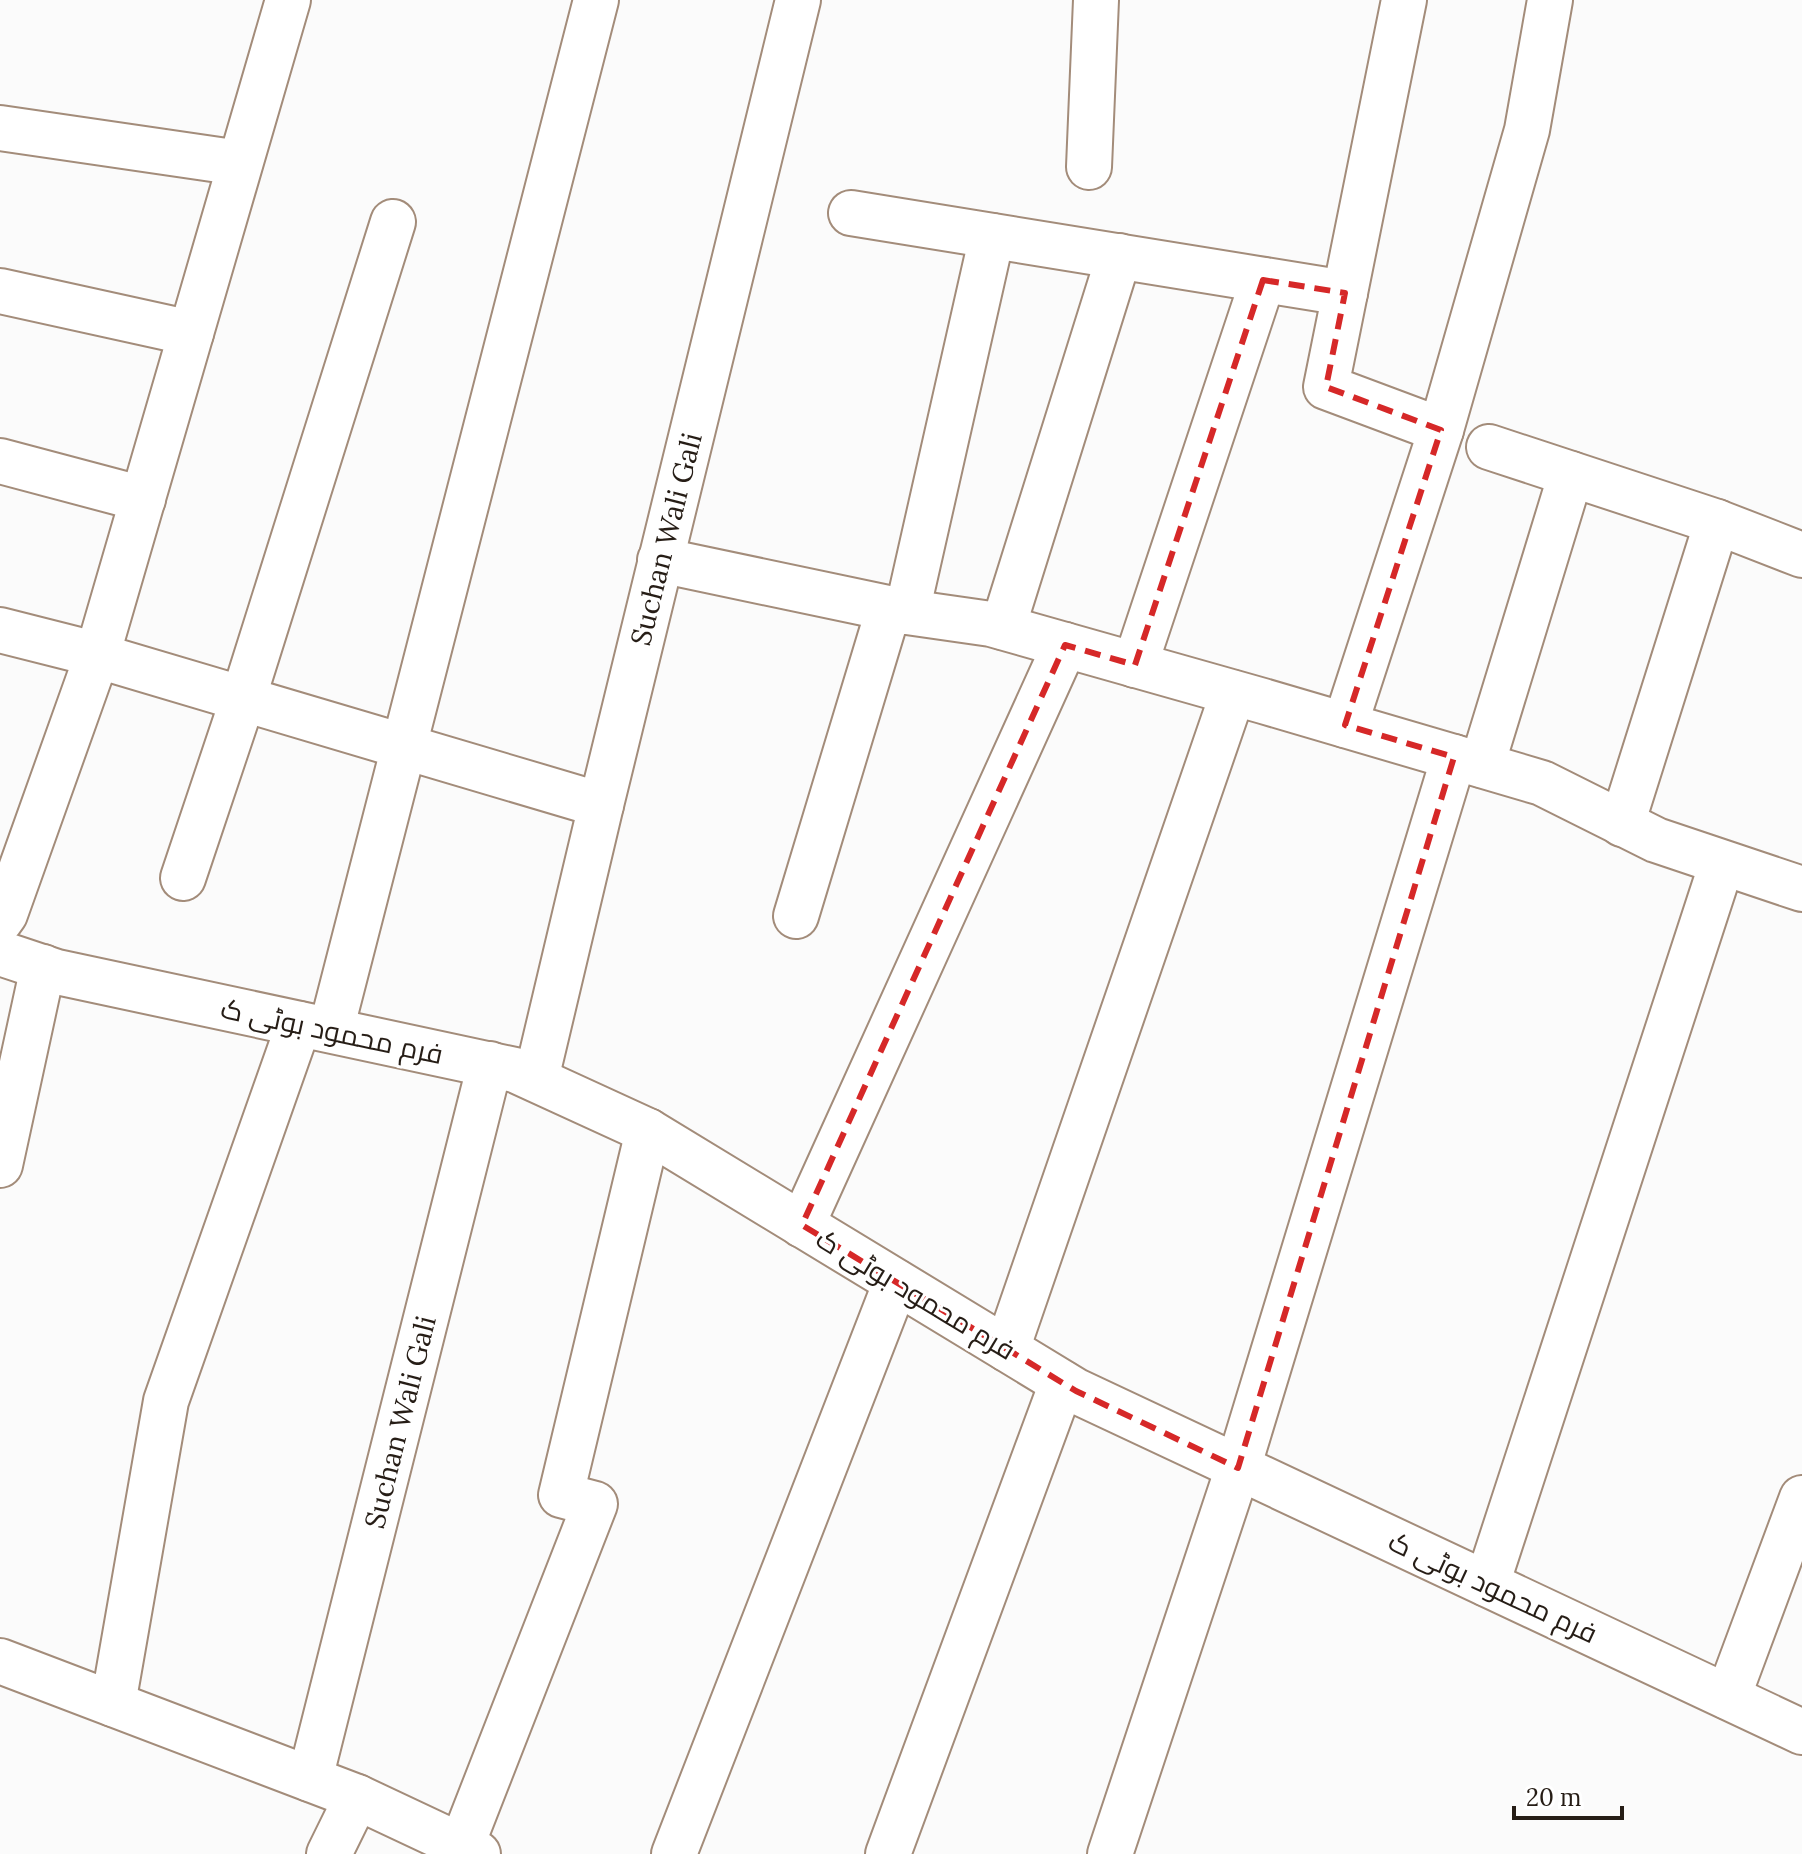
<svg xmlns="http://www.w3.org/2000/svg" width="1802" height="1854" font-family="Lora,Cairo,serif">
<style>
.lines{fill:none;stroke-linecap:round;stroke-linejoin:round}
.minor-casing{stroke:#a38c7a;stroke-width:48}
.minor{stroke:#fff;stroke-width:44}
.marked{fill:none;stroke:#d62828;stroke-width:6;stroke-dasharray:16 10;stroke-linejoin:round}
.labels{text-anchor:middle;stroke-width:6;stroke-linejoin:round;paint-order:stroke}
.street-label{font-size:28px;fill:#261d16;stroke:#fff}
</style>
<rect width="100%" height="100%" fill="#fbfbfb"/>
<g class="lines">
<!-- minor casing -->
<g class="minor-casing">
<g id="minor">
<polyline points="1404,0 1326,387 1441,430 1527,130 1550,0"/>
<polyline points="0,128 240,163"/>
<polyline points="1089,167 1096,0"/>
<polyline points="851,213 1345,293"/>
<polyline points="0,291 191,333"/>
<polyline points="1489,447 1717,522 1802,555"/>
<polyline points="0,461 143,499"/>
<polyline points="660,560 907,612 991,624 1263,701 1542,783 1656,840 1802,889"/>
<polyline points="907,612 992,236"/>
<polyline points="1003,627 1119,256"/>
<polyline points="0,630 75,649 601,805"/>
<polyline points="1135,665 1263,280"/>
<polyline points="1345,725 1441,430"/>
<polyline points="1482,765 1571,474"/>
<polyline points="1622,824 1717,522"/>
<polyline points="183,878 243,699 393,222"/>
<polyline points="796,916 889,608"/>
<polyline points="0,921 5,914 97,656 288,0"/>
<polyline points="0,953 57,972 515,1070 648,1131 1076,1391 1802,1732"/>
<polyline points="331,1030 596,0"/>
<polyline points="536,1079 601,805 798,0"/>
<polyline points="0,1165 43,967"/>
<polyline points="802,1225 1065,645"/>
<polyline points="1007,1349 1233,693"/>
<polyline points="1487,1584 1722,863"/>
<polyline points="0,1661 357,1797 478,1854"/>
<polyline points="1728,1697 1802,1498"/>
<polyline points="113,1704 166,1401 299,1024"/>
<polyline points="310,1779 490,1064"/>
<polyline points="461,1847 595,1504 561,1495 648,1131"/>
<polyline points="329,1854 357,1797"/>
<polyline points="674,1854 896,1282"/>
<polyline points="888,1854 1062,1383"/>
<polyline points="1110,1854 1238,1468 1454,757"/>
</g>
</g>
<!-- minor -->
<use href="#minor" class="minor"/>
</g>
<!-- marked area -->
<path class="marked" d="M1263 280 1345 293 1326 387 1441 430 1345 725 1454 757 1238 1468 1076 1391 802 1225 1065 645 1135 665Z"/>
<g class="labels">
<!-- street labels -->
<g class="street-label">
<text transform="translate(666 539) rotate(-76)" y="10">Suchan Wali Gali</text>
<text transform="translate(332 1031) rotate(12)" y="10">فرم محمود بوٹی ک</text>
<text transform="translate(916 1294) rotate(31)" y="10">فرم محمود بوٹی ک</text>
<text transform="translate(400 1422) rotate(-76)" y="10">Suchan Wali Gali</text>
<text transform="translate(1493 1587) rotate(25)" y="10">فرم محمود بوٹی ک</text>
</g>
</g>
<!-- scale -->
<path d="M1514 1806v12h108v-12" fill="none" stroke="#261d16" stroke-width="4"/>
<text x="1526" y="1806" font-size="24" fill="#261d16" stroke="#ffffff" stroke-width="6" paint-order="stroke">20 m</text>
</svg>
